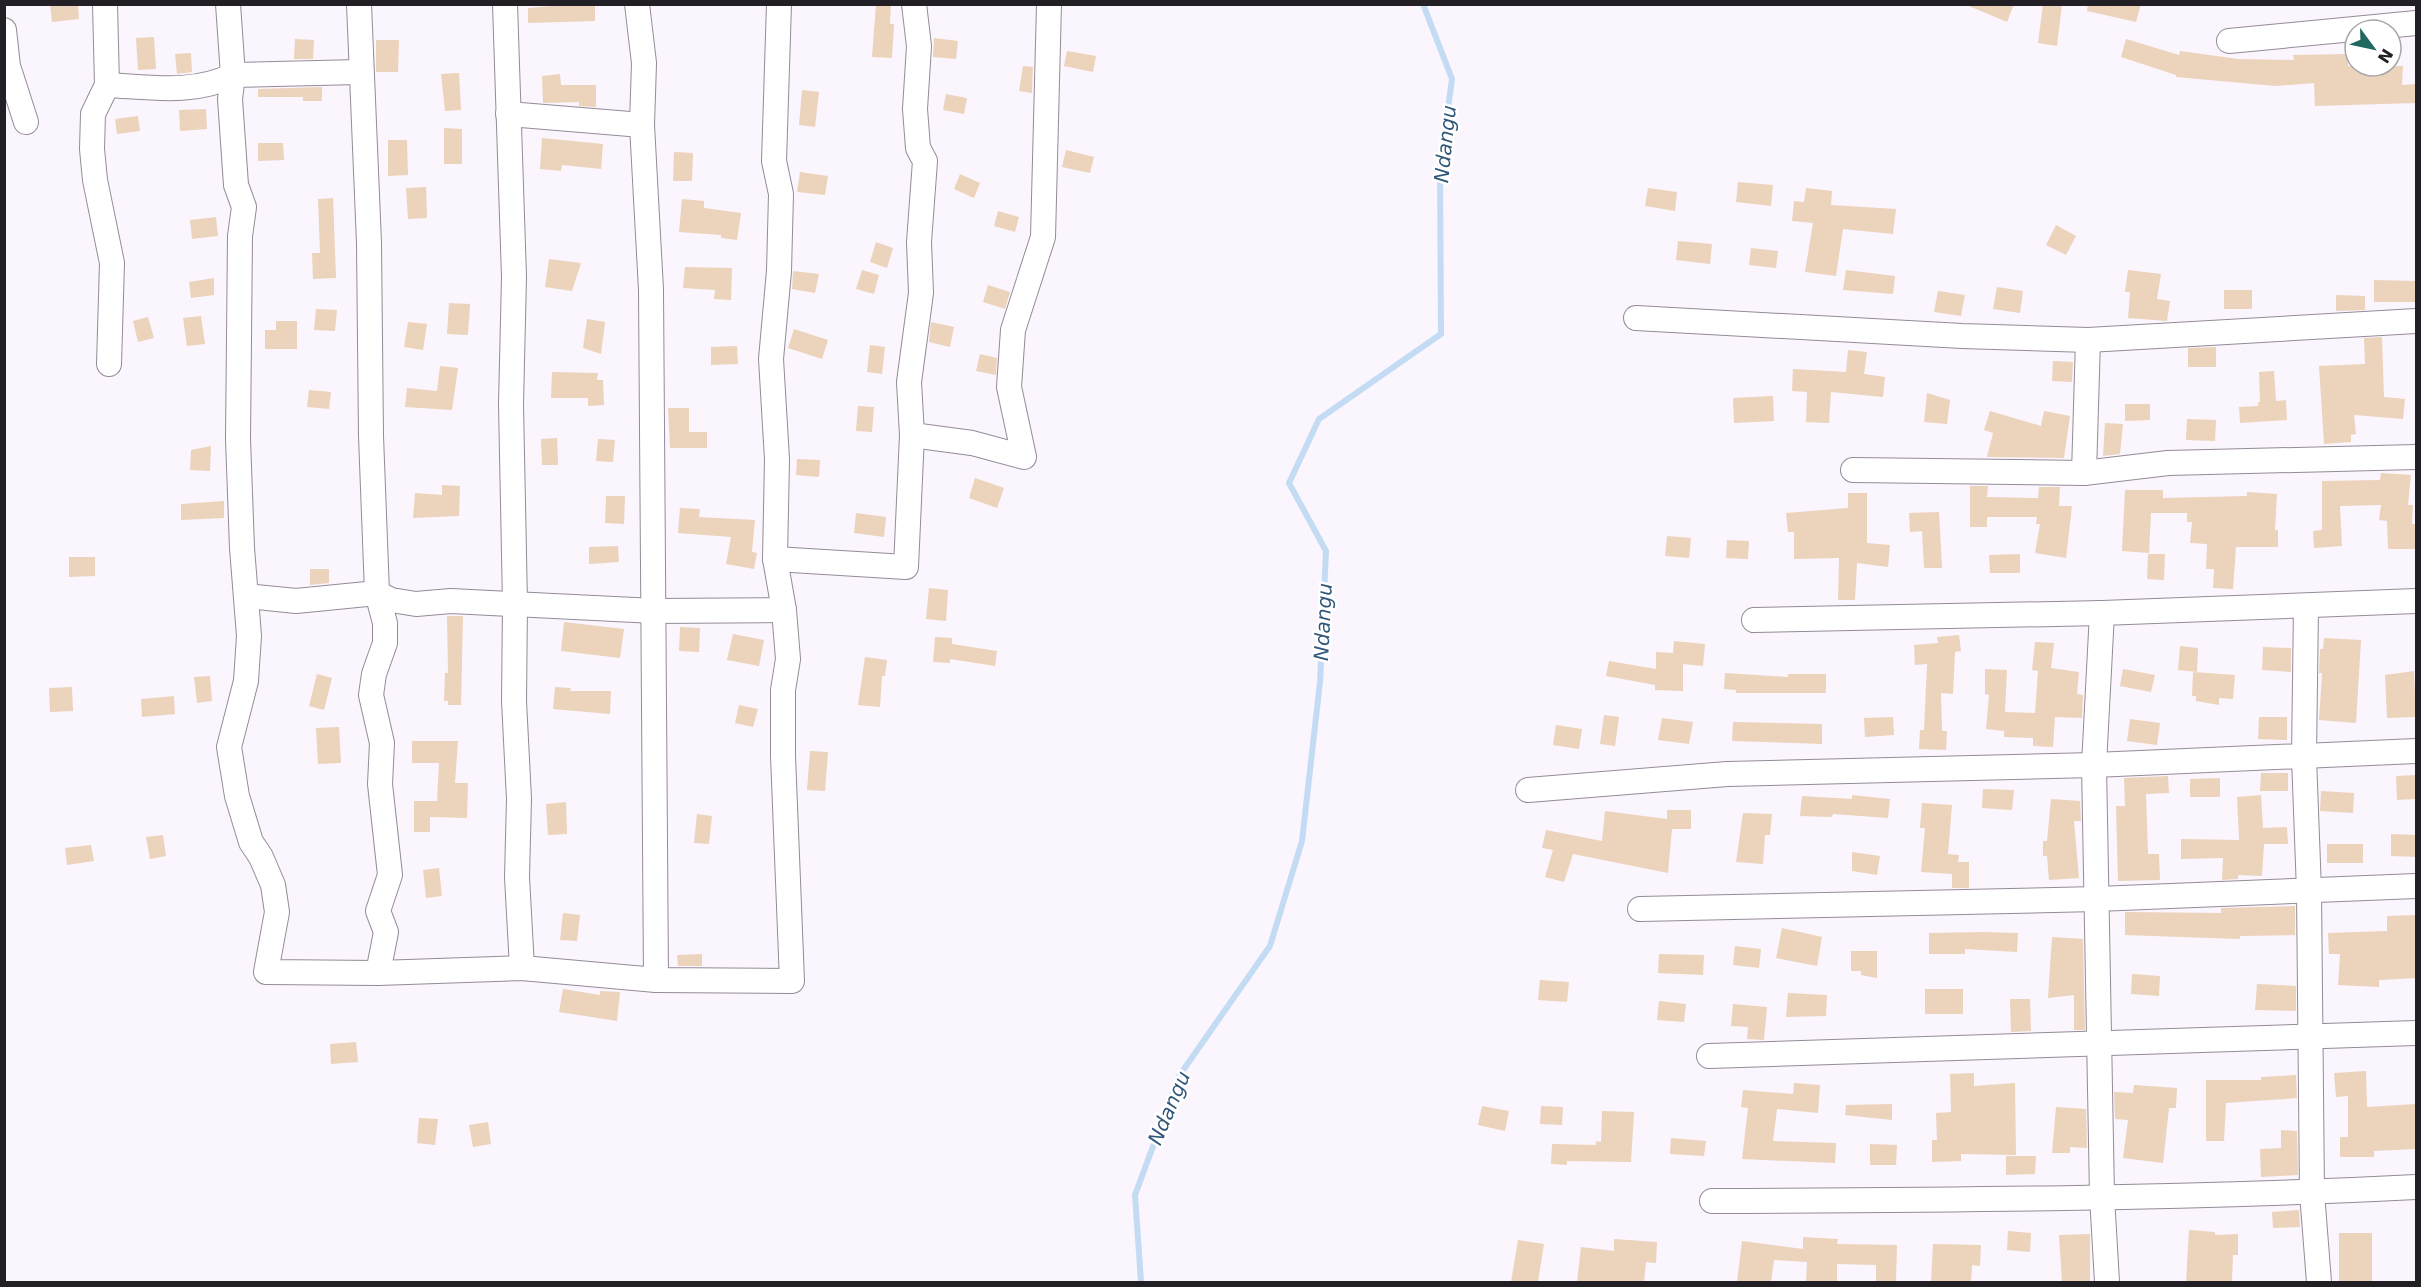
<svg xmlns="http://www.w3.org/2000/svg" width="2421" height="1287" font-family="'DejaVu Sans',sans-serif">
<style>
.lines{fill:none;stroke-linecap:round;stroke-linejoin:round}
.stream{stroke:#c3dcf4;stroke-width:6}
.building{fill:#ecd3bb}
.minor-casing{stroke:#948b98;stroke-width:26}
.minor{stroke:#fff;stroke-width:24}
.labels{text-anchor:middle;stroke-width:5;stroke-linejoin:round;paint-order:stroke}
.water-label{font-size:20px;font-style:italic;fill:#30577a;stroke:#fff}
</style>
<rect width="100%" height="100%" fill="#fbf5fd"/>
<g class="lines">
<!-- stream -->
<polyline class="stream" points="1141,1282 1135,1195 1179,1076 1270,946 1302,841 1320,682 1326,551 1289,483 1319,419 1441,334 1440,168 1452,79 1423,4"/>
</g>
<!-- building -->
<g class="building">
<polygon points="50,4 78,4 79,19 52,22"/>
<polygon points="577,4 595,4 595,21 528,23 528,8"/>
<polygon points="876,4 891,4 890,24 894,24 892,58 872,57"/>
<polygon points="1964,4 2014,4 2007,22"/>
<polygon points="2043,4 2062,4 2057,46 2038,43"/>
<polygon points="2088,4 2141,4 2136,22 2087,11"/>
<polygon points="154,37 156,69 138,70 136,38"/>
<polygon points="934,38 958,41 956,59 933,57"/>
<polygon points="295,39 314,40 313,59 294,59"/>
<polygon points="2126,39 2179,55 2180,51 2238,59 2294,60 2293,55 2348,54 2348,66 2403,66 2402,85 2415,84 2416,103 2315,106 2314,83 2275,86 2176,77 2176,75 2121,57"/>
<polygon points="376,40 399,40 398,72 376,72"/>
<polygon points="1067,51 1096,56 1093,72 1064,66"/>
<polygon points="191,53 192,72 177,74 175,54"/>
<polygon points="1023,66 1033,67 1032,93 1019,91"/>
<polygon points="459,73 461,110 445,111 441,74"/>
<polygon points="560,74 561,85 596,85 596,107 579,106 579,102 543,103 542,76"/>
<polygon points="322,87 322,101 303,101 303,97 258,97 258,89"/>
<polygon points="802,90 819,92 815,127 799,125"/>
<polygon points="946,94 967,98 964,114 943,110"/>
<polygon points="206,109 207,129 180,131 179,110"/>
<polygon points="138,116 140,131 117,134 115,119"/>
<polygon points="444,128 462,129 462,164 444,164"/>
<polygon points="542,138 603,144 601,169 562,165 561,171 540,169"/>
<polygon points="388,140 407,140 408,175 388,176"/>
<polygon points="258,143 283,143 284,160 258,161"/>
<polygon points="1066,150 1094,157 1090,173 1062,167"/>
<polygon points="674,152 693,153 692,181 673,181"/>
<polygon points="800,172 828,176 825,195 797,192"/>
<polygon points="960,174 980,183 974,198 954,189"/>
<polygon points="1738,182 1773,185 1771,206 1736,202"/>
<polygon points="426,187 427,218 408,219 406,188"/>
<polygon points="1648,188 1677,192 1675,211 1645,206"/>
<polygon points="1806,188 1832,191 1831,205 1896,209 1893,234 1843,229 1836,276 1805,272 1813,223 1792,221 1794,201 1804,202"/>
<polygon points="333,198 336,278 313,279 312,253 320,253 318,199"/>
<polygon points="682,199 704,201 704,208 741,213 737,240 721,238 721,235 679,232"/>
<polygon points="998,211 1019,217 1015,232 994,226"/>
<polygon points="216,217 218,236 192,239 190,220"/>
<polygon points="2056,225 2076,236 2066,255 2046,245"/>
<polygon points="1678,241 1712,244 1710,264 1676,260"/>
<polygon points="876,242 893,248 887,268 870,262"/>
<polygon points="1751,248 1778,251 1776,268 1749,265"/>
<polygon points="549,259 581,263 572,291 545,287"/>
<polygon points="685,267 732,268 731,300 714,299 715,290 683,288"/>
<polygon points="862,270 879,275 874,294 856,289"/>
<polygon points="1846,270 1895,276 1893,294 1843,290"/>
<polygon points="2128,270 2161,274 2157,299 2170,301 2167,321 2128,318 2130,292 2125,292"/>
<polygon points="793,271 819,274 815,293 792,289"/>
<polygon points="214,278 214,295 191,298 189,282"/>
<polygon points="2374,280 2416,281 2416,302 2374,302"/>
<polygon points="988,285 1010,292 1005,309 983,302"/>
<polygon points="1997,287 2023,291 2020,313 1993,309"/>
<rect x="2224" y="290" width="28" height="19"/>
<polygon points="1938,291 1965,295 1961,316 1934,312"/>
<polygon points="2336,295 2365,296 2365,310 2336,311"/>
<polygon points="449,303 470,304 468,335 447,334"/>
<polygon points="316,309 337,310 335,331 314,330"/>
<polygon points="201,316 205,344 187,346 183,318"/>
<polygon points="148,317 154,338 138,342 133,321"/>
<polygon points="587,319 605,322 601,354 583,348"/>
<polygon points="276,321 297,321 297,349 265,349 265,330 276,330"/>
<polygon points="408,322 427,324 423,350 404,347"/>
<polygon points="931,322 954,327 950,347 929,342"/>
<polygon points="794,329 828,340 822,359 788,348"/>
<polygon points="2382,337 2384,397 2405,399 2403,419 2354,415 2356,434 2351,435 2351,442 2324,444 2319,366 2365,364 2364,338"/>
<polygon points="870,345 885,347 882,374 867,372"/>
<polygon points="737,346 738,364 711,365 711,347"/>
<polygon points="2216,347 2216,367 2188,367 2188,348"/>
<polygon points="1848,350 1867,352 1864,374 1885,377 1883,397 1831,392 1829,423 1806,422 1807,392 1792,391 1793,369 1846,372"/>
<polygon points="980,354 997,358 996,375 976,371"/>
<polygon points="2053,361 2073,362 2072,382 2052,381"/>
<polygon points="440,366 458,368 452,410 405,407 407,388 437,391"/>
<polygon points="2274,371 2276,401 2286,400 2287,420 2240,423 2239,407 2258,406 2258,402 2260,402 2259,372"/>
<polygon points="552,372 598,373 597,380 603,380 604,405 588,406 588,398 551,398"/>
<polygon points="309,390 331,392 329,409 307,407"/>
<polygon points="1927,393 1950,400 1947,424 1924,422"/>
<polygon points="1773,396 1774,421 1734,423 1733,398"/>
<polygon points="2125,404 2150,404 2150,420 2125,421"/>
<polygon points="858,406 874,407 872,432 856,431"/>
<polygon points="668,408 689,408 689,432 707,432 707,448 670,448"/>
<polygon points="1990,411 2041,426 2044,411 2070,416 2064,458 1987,457 1993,433 1984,430"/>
<polygon points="2187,419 2216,420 2215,441 2186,440"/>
<polygon points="2105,423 2123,424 2120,454 2103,456"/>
<polygon points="557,438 558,465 542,465 541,439"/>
<polygon points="598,439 615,440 613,462 596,461"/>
<polygon points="211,446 210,471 190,470 191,450"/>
<polygon points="797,459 820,460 819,477 796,475"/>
<polygon points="2381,473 2411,475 2408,505 2413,505 2412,524 2415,524 2416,549 2388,549 2387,521 2379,520 2381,505 2340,506 2342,546 2314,548 2313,531 2322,530 2322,481 2380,480"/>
<polygon points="975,478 1004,488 997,508 969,498"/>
<polygon points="442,485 460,486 459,516 413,518 415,493 442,495"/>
<polygon points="1970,486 1988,486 1987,497 2038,498 2039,487 2060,487 2059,506 2072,506 2066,558 2035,553 2040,524 2036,524 2037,517 1987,517 1987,527 1970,527"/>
<polygon points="2125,490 2163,490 2163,498 2247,496 2247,492 2277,494 2275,530 2278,530 2278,547 2236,547 2233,589 2213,588 2214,569 2206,569 2207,544 2190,543 2192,522 2187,522 2187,513 2151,513 2149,553 2122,551"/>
<polygon points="1848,493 1867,493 1867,543 1890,545 1888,567 1857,563 1855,600 1838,600 1839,558 1794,559 1794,532 1788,532 1786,513 1848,508"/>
<polygon points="606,496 625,496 624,524 605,523"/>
<polygon points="224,501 224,518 181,520 181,504"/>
<polygon points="680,508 700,509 699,517 755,520 752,552 757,553 754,569 726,564 731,537 678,533"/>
<polygon points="1939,512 1942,568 1924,568 1922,531 1910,532 1909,513"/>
<polygon points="856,513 886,517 884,537 854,533"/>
<polygon points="1667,536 1691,538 1689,558 1665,556"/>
<polygon points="1727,540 1749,541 1748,559 1726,558"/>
<polygon points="618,546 619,562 589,564 589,547"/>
<polygon points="2020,554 2020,573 1990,573 1989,555"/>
<polygon points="2148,554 2165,554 2164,580 2147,579"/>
<polygon points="69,557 95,557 95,576 69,577"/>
<polygon points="310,569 329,569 329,583 310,585"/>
<polygon points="929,588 948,590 946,621 926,619"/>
<polygon points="447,616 463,616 461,705 448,705 448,701 444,701 445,673 448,673"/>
<polygon points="564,622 624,629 620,658 561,651"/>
<polygon points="680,627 700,628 699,652 679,651"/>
<polygon points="733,634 764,640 759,666 727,660"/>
<polygon points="1959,635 1961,651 1955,652 1953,694 1941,693 1942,731 1947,731 1946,750 1919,749 1920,730 1924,730 1927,664 1915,665 1914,645 1938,643 1937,637"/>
<polygon points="935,637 952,638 952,644 997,651 995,666 950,659 950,663 933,662"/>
<polygon points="2324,638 2361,640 2356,723 2319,720 2322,673 2319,673 2320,649 2323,649"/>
<polygon points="1674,641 1705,644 1703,666 1683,664 1683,691 1655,690 1655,685 1606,676 1609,661 1656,669 1656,652 1673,653"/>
<polygon points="2035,642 2054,643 2051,668 2079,672 2077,694 2083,695 2082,718 2055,717 2053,747 2033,746 2033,738 2004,737 2004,731 1986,729 1989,695 1985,694 1985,669 2007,670 2005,712 2035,713 2038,671 2032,670"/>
<polygon points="2180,646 2198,648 2197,672 2178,670"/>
<polygon points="2263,647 2291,648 2291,672 2262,670"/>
<polygon points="865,657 887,660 885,676 882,676 880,707 858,705"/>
<polygon points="2123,669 2155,675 2151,692 2120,686"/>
<polygon points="2414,671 2416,717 2387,718 2385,675"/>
<polygon points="2193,672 2235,675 2233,699 2219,698 2219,705 2196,701 2196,696 2192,696"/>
<polygon points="1725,673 1788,677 1788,674 1826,674 1826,693 1736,693 1736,690 1724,689"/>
<polygon points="317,674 332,678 324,710 309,706"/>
<polygon points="210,676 212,701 197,703 194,677"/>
<polygon points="72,687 73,711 50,712 49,688"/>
<polygon points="555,687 571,688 570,691 611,691 610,714 553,709"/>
<polygon points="174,696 175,714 142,717 141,699"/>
<polygon points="739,705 758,709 753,727 735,723"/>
<polygon points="1604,715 1619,717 1615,746 1600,744"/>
<polygon points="1893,717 1894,735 1865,737 1864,718"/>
<polygon points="2259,717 2287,717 2287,740 2258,739"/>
<polygon points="1662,718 1693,722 1689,744 1658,740"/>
<polygon points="2130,719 2160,723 2157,745 2127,741"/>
<polygon points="1733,722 1822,724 1822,744 1732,741"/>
<polygon points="1556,725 1582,729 1579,749 1553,745"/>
<polygon points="339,727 341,763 318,764 316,728"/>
<polygon points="412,741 458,741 455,783 468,783 467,818 430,817 430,832 414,832 414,801 437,801 439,763 412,763"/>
<polygon points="810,751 828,752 825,791 807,790"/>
<polygon points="2261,773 2288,773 2288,791 2260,791"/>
<polygon points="2416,775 2416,799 2397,800 2396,776"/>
<polygon points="2168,776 2169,793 2146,794 2148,854 2159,854 2160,880 2118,881 2116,806 2125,806 2124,778"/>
<polygon points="2220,778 2220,797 2190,797 2190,779"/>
<polygon points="1983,789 2014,790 2012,810 1982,808"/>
<polygon points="2321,791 2354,793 2353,813 2320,811"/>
<polygon points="1852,795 1890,799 1888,818 1833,814 1832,817 1800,816 1802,796 1852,799"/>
<polygon points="2261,795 2263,828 2287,827 2288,844 2264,844 2262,876 2238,875 2238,879 2222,880 2223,858 2181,859 2181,839 2239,840 2237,797"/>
<polygon points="2051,799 2080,801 2081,821 2074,821 2079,878 2049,880 2047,856 2043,856 2043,841 2047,841"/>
<polygon points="566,802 567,834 548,835 546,804"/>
<polygon points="1922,803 1952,805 1948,854 1959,855 1958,862 1969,862 1969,888 1952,888 1952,874 1921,872 1925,828 1920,828"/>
<polygon points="1667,810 1691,810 1691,829 1672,829 1668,873 1573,854 1564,882 1545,877 1553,850 1542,848 1546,830 1602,841 1605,811 1667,819"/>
<polygon points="1743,813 1772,814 1770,835 1765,835 1763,864 1736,862"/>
<polygon points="697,814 712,816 709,844 694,843"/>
<polygon points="2391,834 2416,835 2416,857 2391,856"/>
<polygon points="163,835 166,856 150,859 146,837"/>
<rect x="2327" y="844" width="36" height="19"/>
<polygon points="91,845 94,861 67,865 65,848"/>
<polygon points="1852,852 1880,856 1877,875 1852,871"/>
<polygon points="439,868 442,896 426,898 423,870"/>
<polygon points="2295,906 2295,935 2240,936 2240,939 2125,935 2125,912 2221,913 2221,908"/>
<polygon points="563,913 580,915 577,941 560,940"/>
<polygon points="2416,915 2416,978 2379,980 2379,987 2338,985 2340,954 2329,954 2328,933 2387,931 2387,916"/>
<polygon points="1782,928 1822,937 1817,966 1776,958"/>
<polygon points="1984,932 2018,933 2017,952 1965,949 1965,954 1929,954 1929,933"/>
<polygon points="2052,937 2083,939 2085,1030 2074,1030 2074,995 2048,998"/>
<polygon points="1735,946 1761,949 1759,968 1733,965"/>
<polygon points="1851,951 1877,951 1877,978 1861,975 1861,971 1851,971"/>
<polygon points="702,954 702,966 678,966 677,955"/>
<polygon points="1659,954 1704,955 1703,975 1658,973"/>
<polygon points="2132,974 2160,976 2159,996 2131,994"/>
<polygon points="1540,980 1569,982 1567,1002 1538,1000"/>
<polygon points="2257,984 2296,986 2296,1011 2255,1010"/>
<polygon points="563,989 600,995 600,991 620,992 617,1021 559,1012"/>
<rect x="1925" y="989" width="38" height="25"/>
<polygon points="1788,993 1827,995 1826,1016 1786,1017"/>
<polygon points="2010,999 2030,999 2031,1031 2011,1032"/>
<polygon points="1659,1001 1686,1004 1684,1022 1657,1020"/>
<polygon points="1733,1004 1767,1007 1764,1040 1747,1039 1748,1027 1731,1026"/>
<polygon points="356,1042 358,1062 331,1064 330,1044"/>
<polygon points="2366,1071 2367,1107 2416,1104 2416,1149 2374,1151 2374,1157 2340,1157 2340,1137 2348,1137 2348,1096 2336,1097 2334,1073"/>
<polygon points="1974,1073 1974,1086 2015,1083 2016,1155 1961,1154 1961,1161 1932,1162 1932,1140 1937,1140 1936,1113 1951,1112 1950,1074"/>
<polygon points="2296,1075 2297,1098 2226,1103 2224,1141 2206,1141 2206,1080 2261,1080 2261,1077"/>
<polygon points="1794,1083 1820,1085 1818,1113 1777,1109 1773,1141 1836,1143 1835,1163 1742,1159 1748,1108 1741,1107 1743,1090 1793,1094"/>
<polygon points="2134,1085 2177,1088 2176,1108 2169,1108 2163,1163 2123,1158 2128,1120 2115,1119 2114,1092 2133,1093"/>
<polygon points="1892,1104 1892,1120 1845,1115 1846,1105"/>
<polygon points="1482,1106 1509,1111 1505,1131 1478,1125"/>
<polygon points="1541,1106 1563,1107 1562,1125 1540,1124"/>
<polygon points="2056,1107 2086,1109 2087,1148 2070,1147 2070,1153 2052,1153"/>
<polygon points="1602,1111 1634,1112 1631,1162 1567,1161 1567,1165 1551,1164 1552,1144 1596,1145 1596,1141 1601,1142"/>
<polygon points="419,1118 438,1119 435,1145 417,1143"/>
<polygon points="488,1122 491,1144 473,1147 469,1125"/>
<polygon points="2281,1130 2297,1131 2298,1175 2261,1177 2260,1149 2281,1148"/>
<polygon points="1671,1138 1706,1141 1704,1156 1670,1154"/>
<polygon points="1870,1144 1897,1145 1896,1165 1870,1165"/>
<polygon points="2006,1156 2036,1156 2035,1174 2006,1175"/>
<polygon points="2299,1210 2300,1227 2273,1228 2272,1212"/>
<polygon points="2189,1230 2215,1232 2215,1235 2238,1234 2238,1255 2233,1255 2232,1282 2186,1282"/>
<polygon points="2008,1231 2031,1233 2030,1252 2007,1250"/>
<rect x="2339" y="1233" width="33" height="49"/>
<polygon points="2090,1234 2090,1282 2062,1282 2059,1235"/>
<polygon points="1803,1237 1838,1239 1837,1244 1897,1245 1896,1282 1876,1282 1876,1265 1837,1264 1837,1282 1806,1282 1807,1262 1774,1260 1771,1282 1737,1282 1742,1241 1803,1249"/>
<polygon points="1614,1239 1657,1242 1656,1263 1646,1262 1644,1282 1577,1282 1581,1247 1614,1251"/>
<polygon points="1518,1240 1544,1244 1538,1282 1511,1282"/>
<polygon points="1933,1244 1981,1245 1980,1266 1972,1265 1971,1282 1931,1282"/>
</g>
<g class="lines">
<!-- minor casing -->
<g class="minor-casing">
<g id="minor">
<polyline points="105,4 107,85 93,114 92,149 95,180 112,263 109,364"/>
<polyline points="228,4 233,75 230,99 236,185 244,207 240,236 238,439 242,548 249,636 246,681 229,747 237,796 251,842 261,857 273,885 277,912 266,972 378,973 522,968 656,980 792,981 783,756 783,690 788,659 784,610 775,559 777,459 771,359 779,271 781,194 774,161 779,4"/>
<polyline points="359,4 369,243 371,436 377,593 385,623 385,643 374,674 371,695 382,743 380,784 390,875 378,911 386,932 378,973"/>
<polyline points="505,4 514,277 511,404 515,604 514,701 519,799 517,877 522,968"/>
<polyline points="637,4 644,63 642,125 651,290 656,980"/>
<polyline points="4,30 8,66 26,122"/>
<polyline points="2229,41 2416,23"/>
<path d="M107 85C149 87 194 95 233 75L360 72"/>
<polyline points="508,114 642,125"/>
<polyline points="1636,318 1962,336 2088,340 2416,321"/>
<polyline points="912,435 972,443 1024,457 1009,387 1013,330 1043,237 1049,4"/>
<polyline points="1853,470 2084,473 2168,463 2416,457"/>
<polyline points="2084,473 2088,340"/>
<polyline points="775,559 906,567 912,435 909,382 921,293 919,242 925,161 918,148 915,109 919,46 914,4"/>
<polyline points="246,596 296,601 377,593 391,600 416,604 451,601 655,611 784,610"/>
<polyline points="2306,606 2304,757 2309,891 2312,1193 2319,1282"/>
<polyline points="2102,613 2094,765 2102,1196 2107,1282"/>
<polyline points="1754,620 2102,613 2416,601"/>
<polyline points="1528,790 1727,774 2094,765 2416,751"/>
<polyline points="1640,909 2097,899 2416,886"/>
<polyline points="1709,1056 2416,1033"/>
<path d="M1712 1201C1947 1200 2182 1199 2416 1187"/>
</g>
</g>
<!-- minor -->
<use href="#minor" class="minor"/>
</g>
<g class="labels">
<!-- water labels -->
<g class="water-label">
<text transform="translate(1445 144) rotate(-84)" y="7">Ndangu</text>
<text transform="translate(1323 622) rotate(-87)" y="7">Ndangu</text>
<text transform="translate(1169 1108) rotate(-67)" y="7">Ndangu</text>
</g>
</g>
<!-- border -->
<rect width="2421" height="1287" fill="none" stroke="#232025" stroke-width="12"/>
<!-- north arrow -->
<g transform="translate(2373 48) rotate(123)"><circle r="28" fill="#ffffff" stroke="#a7a6a8" stroke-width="1.5"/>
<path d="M0-4.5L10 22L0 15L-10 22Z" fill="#216960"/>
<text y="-9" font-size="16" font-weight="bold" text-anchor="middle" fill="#232025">N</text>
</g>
</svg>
